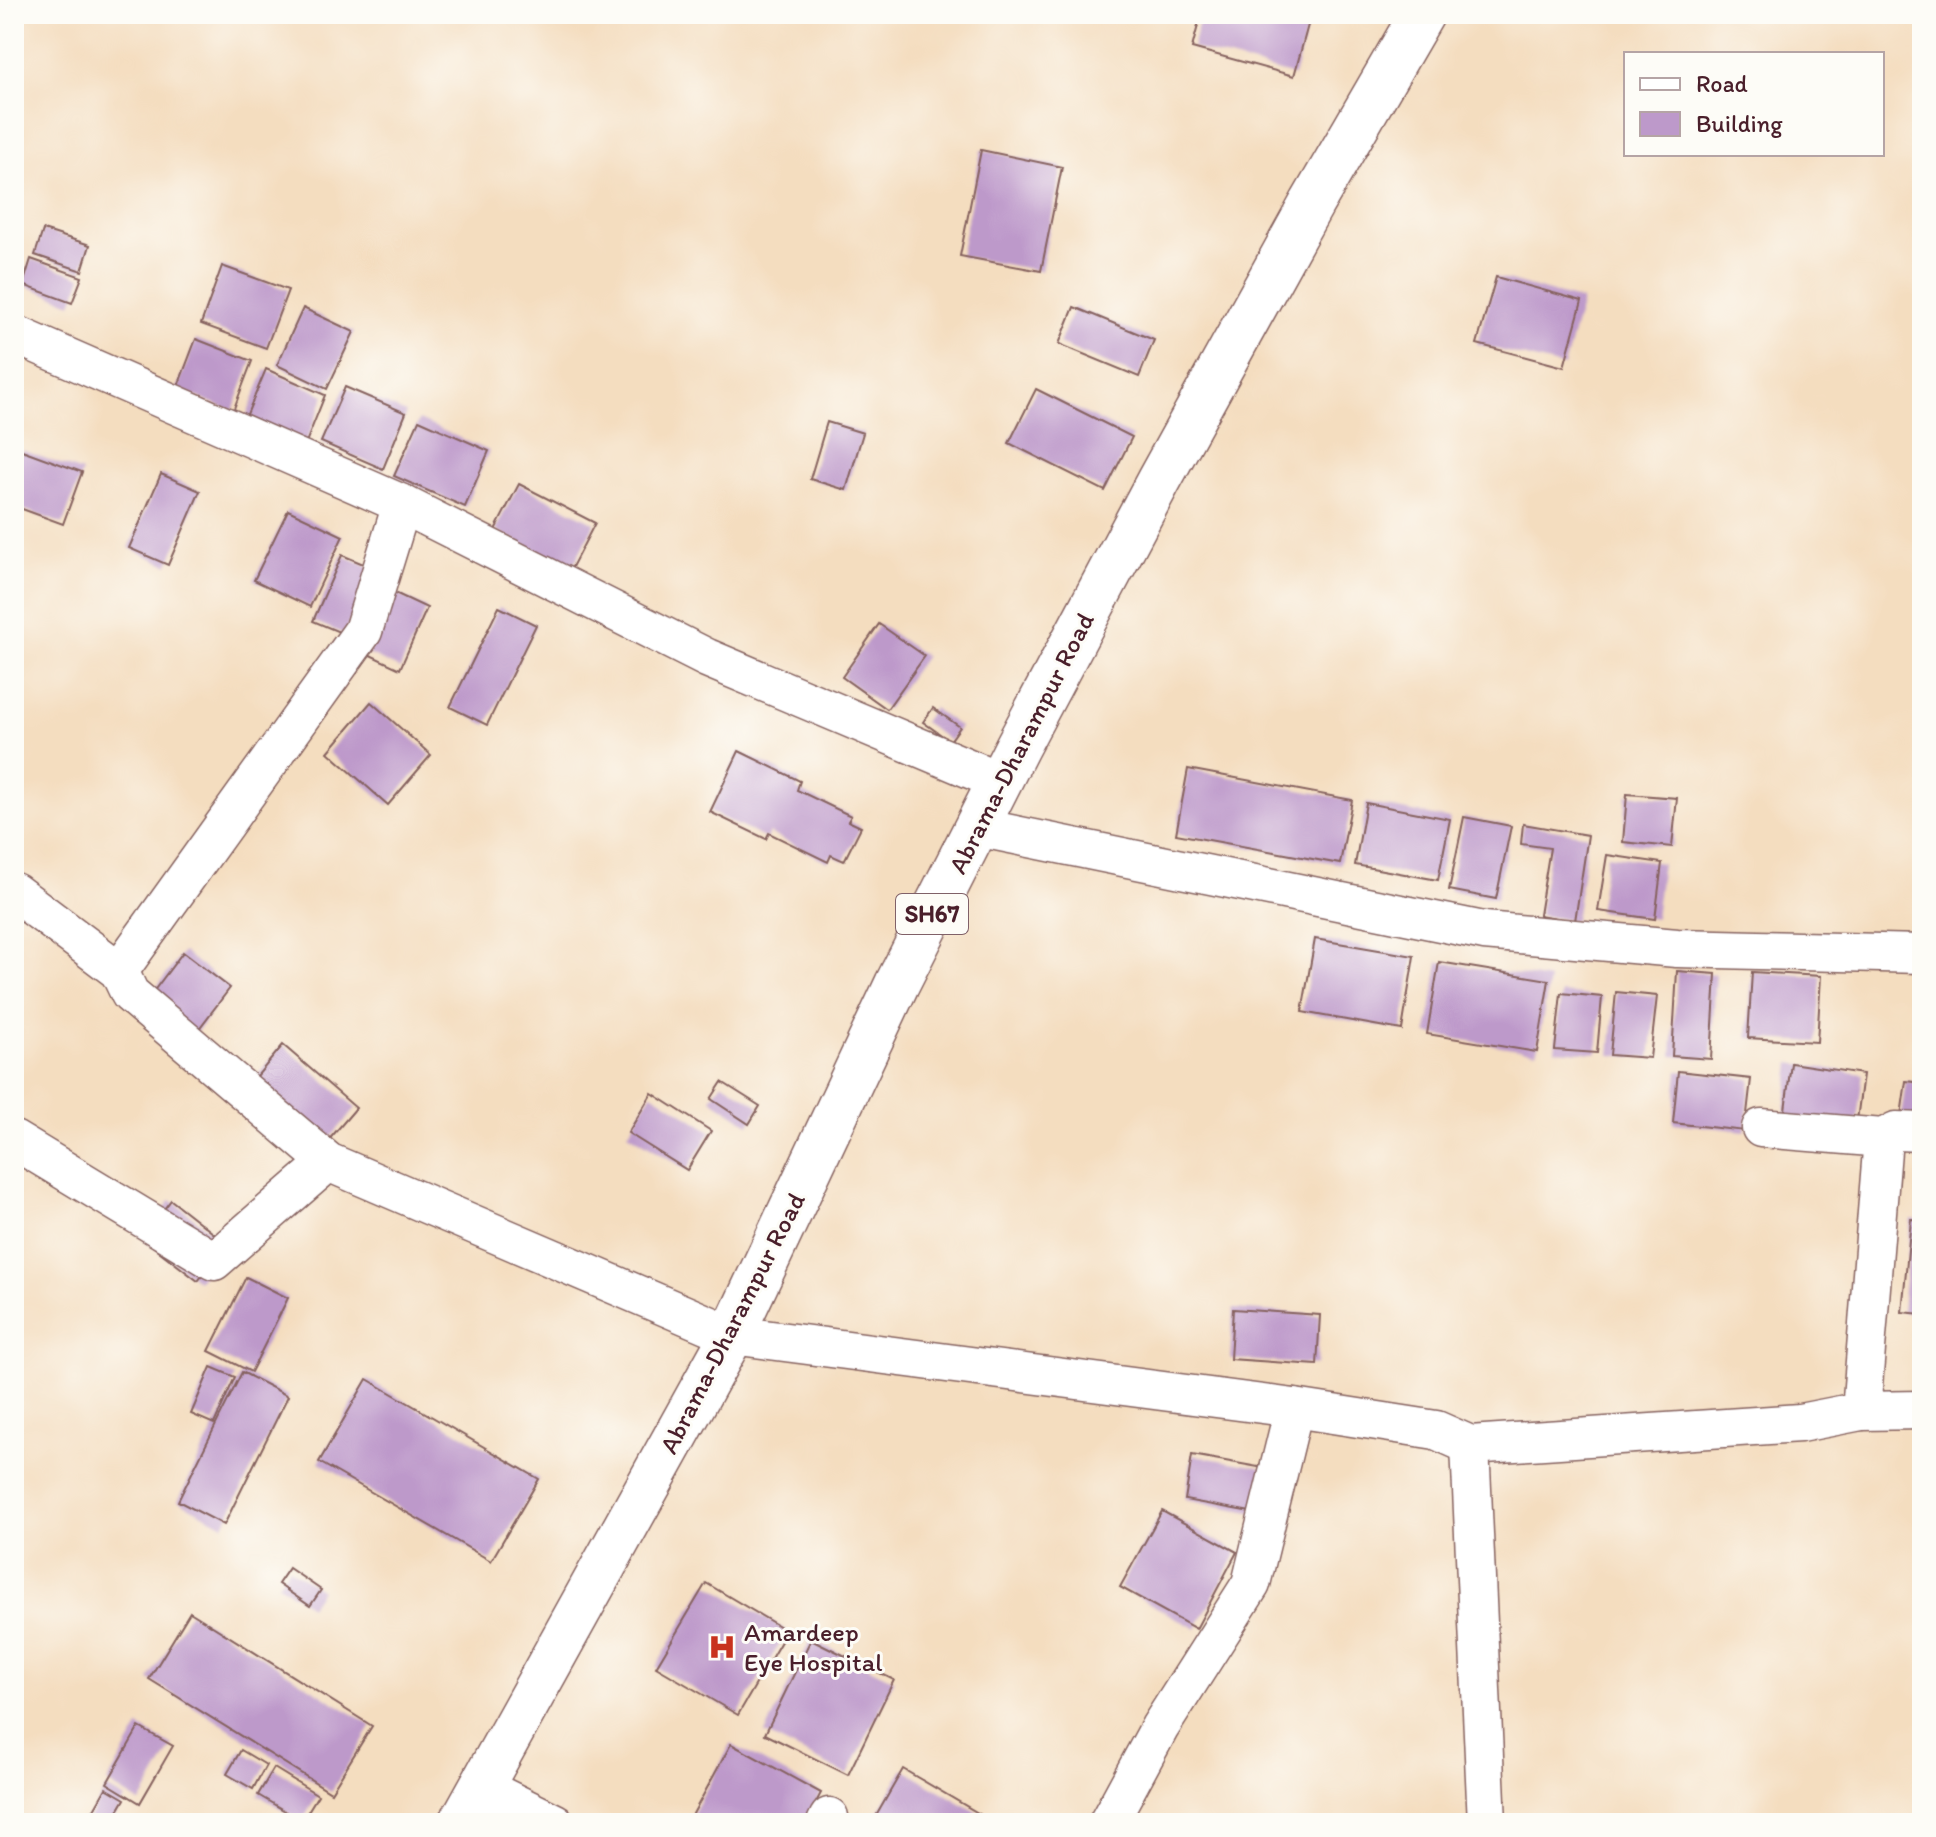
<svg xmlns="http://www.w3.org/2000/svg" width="1936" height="1837" font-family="Itim,sans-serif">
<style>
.building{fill:#bd99ca}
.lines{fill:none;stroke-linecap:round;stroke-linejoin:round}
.street-casing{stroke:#86625f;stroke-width:41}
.primary-casing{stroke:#86625f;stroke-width:47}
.street{stroke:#fff;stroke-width:38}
.primary{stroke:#fff;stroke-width:44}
.labels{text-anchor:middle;stroke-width:6;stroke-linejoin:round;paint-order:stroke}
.shield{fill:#fdfcf7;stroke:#806168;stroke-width:2}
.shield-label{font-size:24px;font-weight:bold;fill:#4a1f2b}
.street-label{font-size:26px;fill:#4a1f2b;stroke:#fdfcf7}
.poi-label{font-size:26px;fill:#4a1f2b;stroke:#fdfcf7;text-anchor:start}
</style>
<rect width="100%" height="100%" fill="#fdfcf7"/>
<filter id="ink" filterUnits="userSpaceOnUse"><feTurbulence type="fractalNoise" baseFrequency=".0125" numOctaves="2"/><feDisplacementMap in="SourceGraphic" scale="16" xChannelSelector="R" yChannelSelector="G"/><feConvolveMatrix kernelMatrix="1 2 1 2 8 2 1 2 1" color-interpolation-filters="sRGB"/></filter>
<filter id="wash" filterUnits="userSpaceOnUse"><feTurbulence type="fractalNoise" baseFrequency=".006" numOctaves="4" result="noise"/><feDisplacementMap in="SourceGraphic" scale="32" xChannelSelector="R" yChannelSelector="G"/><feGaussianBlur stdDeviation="1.8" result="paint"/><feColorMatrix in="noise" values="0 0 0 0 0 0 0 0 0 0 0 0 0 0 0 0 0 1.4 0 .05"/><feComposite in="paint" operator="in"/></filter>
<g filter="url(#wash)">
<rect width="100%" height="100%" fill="#f4ddbf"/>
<g id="blocks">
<!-- building -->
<g class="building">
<polygon points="1201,14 1311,14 1294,76 1192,48"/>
<polygon points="981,150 1062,167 1041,271 960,256"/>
<polygon points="43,230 90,245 82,271 35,255"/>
<polygon points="31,259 82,277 72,303 23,285"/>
<polygon points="222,266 288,290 266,348 201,324"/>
<polygon points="1496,277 1582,301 1564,367 1477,344"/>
<polygon points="1074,307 1154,340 1139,377 1059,344"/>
<polygon points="303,308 354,332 327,389 277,365"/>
<polygon points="196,339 252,361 233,411 177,389"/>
<polygon points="266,369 325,395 305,445 245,419"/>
<polygon points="345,387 406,413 383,469 321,442"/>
<polygon points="1036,389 1132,437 1105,491 1009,443"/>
<polygon points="419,420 489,451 465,507 394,476"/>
<polygon points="827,422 863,433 846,490 810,479"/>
<polygon points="22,450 82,472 63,524 14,506 14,472"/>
<polygon points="161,474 200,491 168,565 129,548"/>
<polygon points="519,484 595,523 571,569 495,530"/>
<polygon points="288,510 343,536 310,607 254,580"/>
<polygon points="342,555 373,568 344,634 313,621"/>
<polygon points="395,593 427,608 400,669 368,654"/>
<polygon points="499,607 536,625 487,725 450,707"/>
<polygon points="879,624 925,656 887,709 842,677"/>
<polygon points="371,702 431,755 388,805 328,752"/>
<polygon points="933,708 960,727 950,741 923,722"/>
<polygon points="739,751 800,781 797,790 851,816 848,821 861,827 844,861 831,855 828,862 769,833 766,839 710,812"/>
<polygon points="1188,769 1352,800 1340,864 1176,834"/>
<polygon points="1627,794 1677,798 1672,847 1623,842"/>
<polygon points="1366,803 1450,819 1438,880 1355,865"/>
<polygon points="1464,817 1511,826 1496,899 1449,890"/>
<polygon points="1523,824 1588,835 1575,921 1539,915 1550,848 1521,844"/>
<polygon points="1607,855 1662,863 1655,919 1598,911"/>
<polygon points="1315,939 1414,956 1402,1030 1302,1012"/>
<polygon points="183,952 230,988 185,1047 138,1012"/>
<polygon points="1439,962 1549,980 1537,1052 1427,1034"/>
<polygon points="1677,971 1716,974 1711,1059 1672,1056"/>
<polygon points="1752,972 1821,976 1817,1042 1748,1038"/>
<polygon points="1616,992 1657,996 1650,1058 1610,1055"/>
<polygon points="1561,993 1602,997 1597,1053 1555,1050"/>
<polygon points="283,1045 356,1108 315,1156 242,1094"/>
<polygon points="1791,1063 1863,1074 1856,1128 1784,1118"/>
<polygon points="1678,1071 1751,1079 1745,1131 1673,1123"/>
<polygon points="1906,1081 1922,1083 1922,1147 1897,1143"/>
<polygon points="722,1082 760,1106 749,1124 711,1099"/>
<polygon points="652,1093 711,1131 687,1170 628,1133"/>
<polygon points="171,1200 227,1244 198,1281 142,1238"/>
<polygon points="1911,1219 1922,1220 1922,1314 1902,1312"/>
<polygon points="246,1277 288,1298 251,1372 209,1351"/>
<polygon points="1233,1309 1320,1315 1317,1365 1230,1359"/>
<polygon points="211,1367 235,1377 214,1424 191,1414"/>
<polygon points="242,1372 288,1396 224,1525 178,1501"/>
<polygon points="367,1379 539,1479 491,1561 319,1462"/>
<polygon points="1192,1455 1275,1470 1267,1515 1185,1500"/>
<polygon points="1162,1511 1237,1552 1196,1629 1120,1587"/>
<polygon points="289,1568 321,1590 310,1606 278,1584"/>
<polygon points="706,1583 787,1631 738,1715 656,1667"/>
<polygon points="190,1612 372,1726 331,1792 149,1679"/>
<polygon points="811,1639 894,1680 848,1775 765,1734"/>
<polygon points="139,1727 173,1746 140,1803 107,1783"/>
<polygon points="731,1744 821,1793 805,1823 688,1823"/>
<polygon points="241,1750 266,1765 253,1789 227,1774"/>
<polygon points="274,1768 318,1795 302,1821 258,1795"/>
<polygon points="903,1769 988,1819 986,1823 889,1823 876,1816"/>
<polygon points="106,1788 125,1799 111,1823 97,1823 89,1818"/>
</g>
</g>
</g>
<g filter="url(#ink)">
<use href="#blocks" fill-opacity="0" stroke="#86625f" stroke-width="2"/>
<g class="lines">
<!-- street casing -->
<g class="street-casing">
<g id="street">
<polyline points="14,334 402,504 707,658 999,781"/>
<polyline points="976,827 1484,931 1677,948 1922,954"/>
<polyline points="14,892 119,971 130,994 328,1162 732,1335 1294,1408 1436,1430 1470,1445 1800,1423 1861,1411 1922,1410"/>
<polyline points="119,971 363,631 402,504"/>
<polyline points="1761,1128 1883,1138 1896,1131 1922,1132"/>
<polyline points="14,1140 214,1261 328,1162"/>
<polyline points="1861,1411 1883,1138"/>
<polyline points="1470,1445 1487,1823"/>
<polyline points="482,1787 555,1823"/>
<polyline points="826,1823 829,1817"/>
<polyline points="1108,1823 1160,1727 1251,1584 1294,1408"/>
</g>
</g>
<!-- primary casing -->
<g class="primary-casing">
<polyline id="primary" points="461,1823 732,1335 897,984 1017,747 1159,480 1312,203 1422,14"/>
</g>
<!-- street -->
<use href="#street" class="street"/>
<!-- primary -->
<use href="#primary" class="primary"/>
</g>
</g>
<!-- icons -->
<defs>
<g id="hospital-bare" transform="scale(2.16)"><path d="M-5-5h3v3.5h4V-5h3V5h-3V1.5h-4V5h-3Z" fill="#c8321e" stroke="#fdfcf7" stroke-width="2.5" paint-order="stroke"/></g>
</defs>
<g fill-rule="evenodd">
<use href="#hospital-bare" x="722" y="1647"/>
</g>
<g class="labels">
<!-- shield labels -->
<rect class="shield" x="896" y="894" width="72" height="40" rx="6"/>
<g class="shield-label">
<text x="932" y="922">SH67</text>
</g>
<!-- street labels -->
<g class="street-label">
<text transform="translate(1021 743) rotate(-63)" y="9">Abrama-Dharampur Road</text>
<text transform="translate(732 1323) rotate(-63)" y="9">Abrama-Dharampur Road</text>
</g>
<!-- poi labels -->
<g class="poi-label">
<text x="744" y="1641">Amardeep<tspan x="744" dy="30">Eye Hospital</tspan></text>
</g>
</g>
<!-- margin -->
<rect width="1936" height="1837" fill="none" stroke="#fdfcf7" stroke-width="48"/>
<!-- legend -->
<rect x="1624" y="52" width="260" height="104" fill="#fdfcf7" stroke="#b5a4a5" stroke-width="2"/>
<rect x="1640" y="78" width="40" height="12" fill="#ffffff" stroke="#b5a4a5" stroke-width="2"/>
<text x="1696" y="92" font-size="24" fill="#4a1f2b">Road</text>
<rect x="1640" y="112" width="40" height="24" fill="#bd99ca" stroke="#b5a4a5" stroke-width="2"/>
<text x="1696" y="132" font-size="24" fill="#4a1f2b">Building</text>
</svg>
